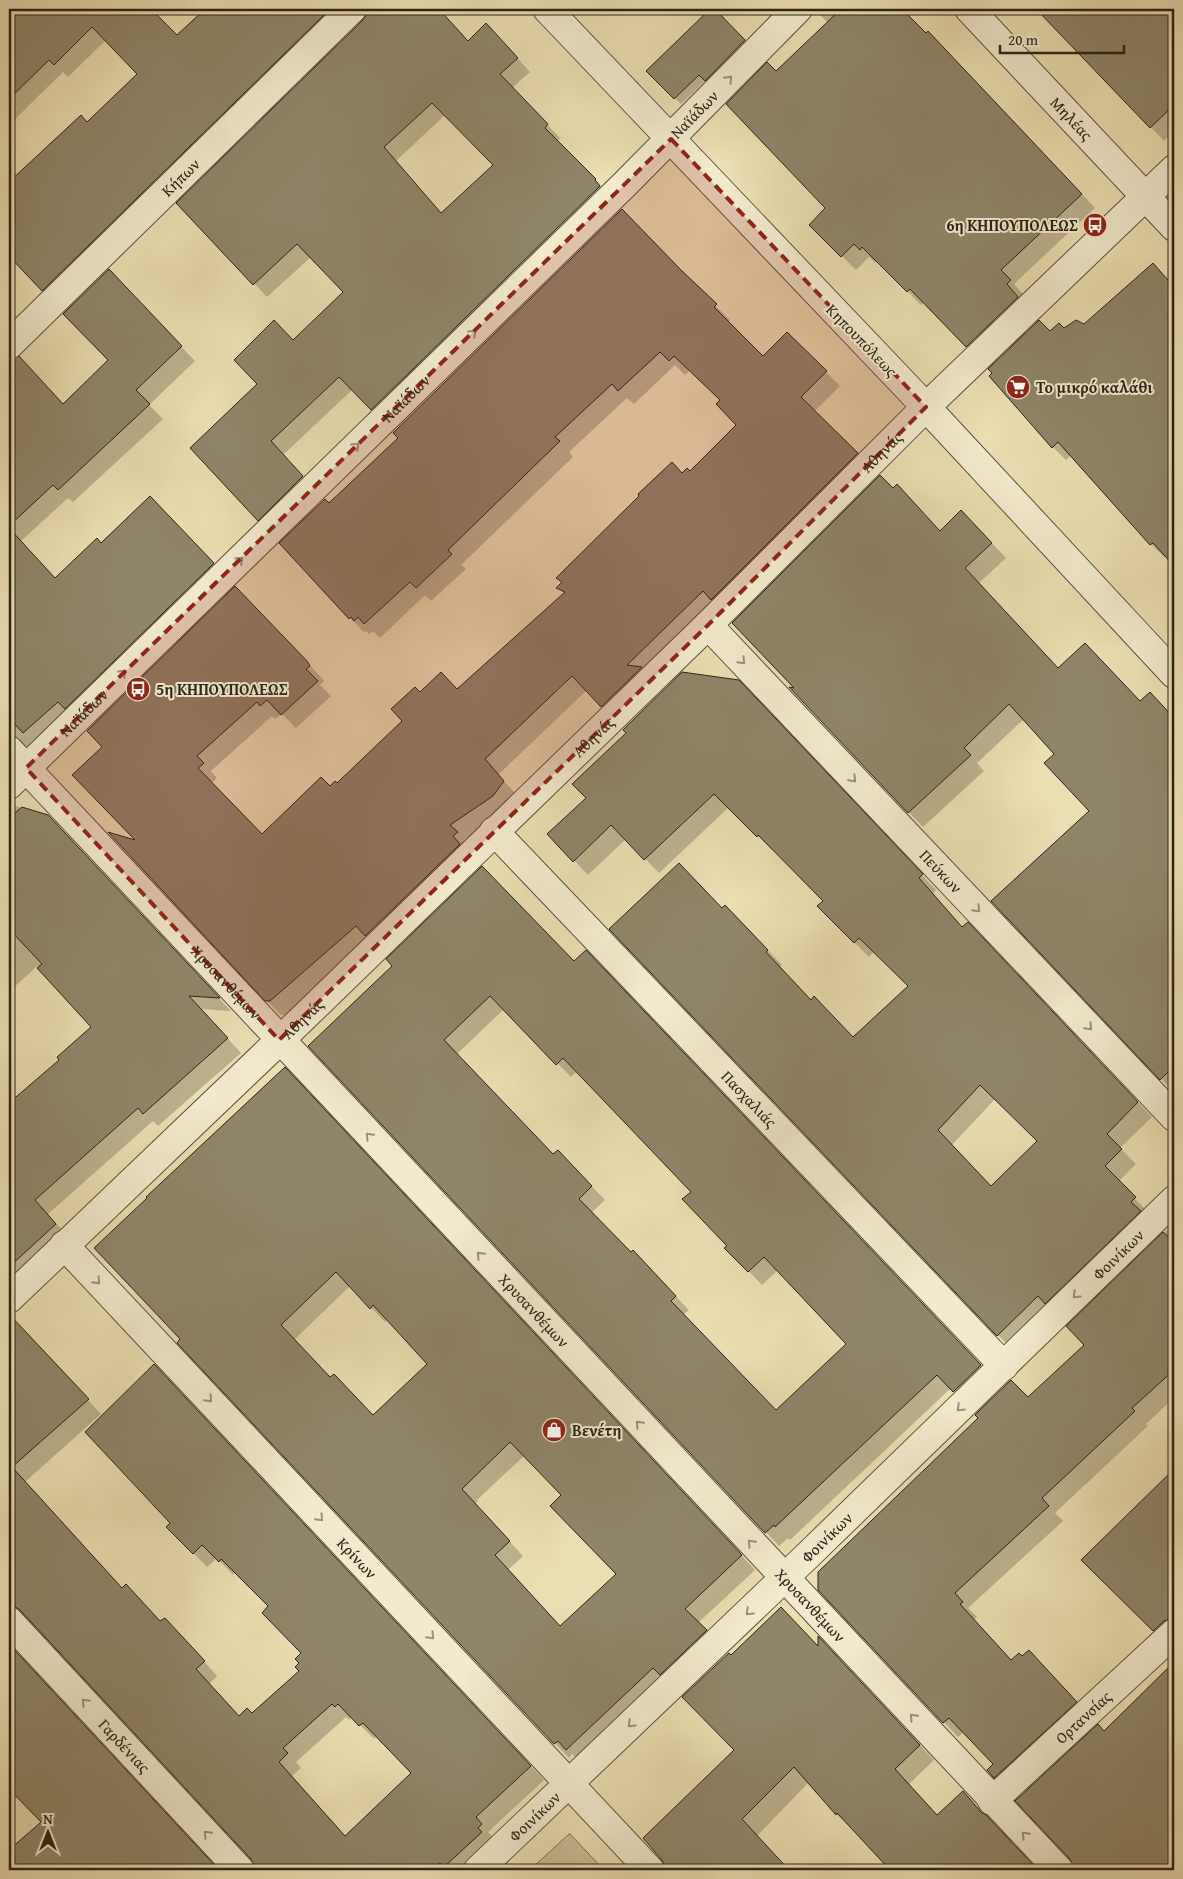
<svg xmlns="http://www.w3.org/2000/svg" width="1183" height="1879" font-family="'Gentium Book Plus',serif">
<style>
.green{fill:#cabe98;stroke:#7a7159}
.shadow{fill:#0003;fill-rule:evenodd}
.building{fill:#8f8569;stroke:#2b241a;fill-rule:evenodd}
.lines{fill:none;stroke-linecap:round;stroke-linejoin:round}
.minor-casing{stroke:#5b5240;stroke-width:30}
.tertiary-casing{stroke:#5b5240;stroke-width:30}
.minor{stroke:#f2eacd;stroke-width:28}
.tertiary{stroke:#f2eacd;stroke-width:28}
.oneway{stroke:#98917c}
.marked{fill:#8f2418;fill-opacity:0.2;stroke:#8f2418;stroke-width:4;stroke-dasharray:10 6;stroke-linejoin:round}
.labels{text-anchor:middle;stroke-width:4;stroke-linejoin:round;paint-order:stroke}
.street-label{font-size:16px;fill:#2b241a;stroke:#f2eacd}
.poi-label{font-size:16px;font-weight:bold;fill:#2b241a;stroke:#f2eacd;text-anchor:start}
</style>
<rect width="100%" height="100%" fill="#ebdeb2"/>
<filter id="stains"><feTurbulence type="fractalNoise" baseFrequency=".004" numOctaves="4"/><feColorMatrix values="0 0 0 0 .2 0 0 0 0 .09 0 0 0 0 .02 0 0 0 .5 -.17"/></filter>
<radialGradient id="worn" r=".72"><stop offset=".6" stop-color="#630" stop-opacity="0"/><stop offset="1" stop-color="#630" stop-opacity=".3"/></radialGradient>
<!-- green -->
<polygon class="green" points="570,1834 604,1870 530,1870 569,1834"/>
<!-- shadow -->
<g class="shadow">
<polygon points="9,9 149,9 177,36 207,9 358,9 56,303 9,255 9,184 81,117 88,123 139,74 106,40 68,77 63,72 9,125"/>
<path d="M368 9H438L468 42 499 38 530 72 512 88 560 138 557 142 608 193 385 422 352 390 283 455 315 490 272 533 259 520V384L293 341 344 292 311 257 267 297 178 203 364 21 368 14ZM445 115 494 165 442 214 396 161Z"/>
<polygon points="711,9 751,47 712,87 706,80 681,104 648,71"/>
<polygon points="814,9 901,9 926,35 942,46 1095,208 1014,284 1024,295 981,359 924,302 921,305 877,260 875,263 869,257 856,270 811,225 827,208 777,73 828,23"/>
<polygon points="1038,9 1174,9 1174,131 1164,141"/>
<polygon points="1153,265 1174,287 1174,564 1166,555 1164,557 1151,544 1071,455 1066,460 1053,447 1050,332 1084,326"/>
<polygon points="687,278 730,320 727,323 763,358 787,333 840,386 814,412 871,468 617,720 587,690 498,775 518,796 507,810 464,840 471,847 371,940 285,1015 281,1015 266,1000 139,843 250,602 321,677 324,681 320,685 331,696 296,728 282,714 275,719 272,716 211,771 217,778 212,783 262,835 330,788 337,785 403,721 420,693 458,691 565,594 558,588 563,583 558,578 683,474 690,473 738,425 721,401 690,370 685,375 675,365 634,404 627,398 569,452 573,457 461,565 466,569 431,601 425,595 380,638 373,631 369,634 366,631 364,632 350,618 329,505"/>
<polygon points="122,285 195,361 149,405 163,419 73,502 68,498 21,541 55,579 101,545 164,512 227,578 28,748 20,748 9,758 9,361 14,361 63,405 110,360"/>
<polygon points="976,526 1006,558 979,583 1058,669 1141,702 1150,694 1174,719 1174,757 1155,775 1174,796 1174,1092 993,901 1091,811 1056,754 1024,719 977,763 984,771 923,827 792,689 797,690 940,532"/>
<path d="M753 696 936 890 933 893 963 928 982 938 1152 1117 1120 1148 1136 1164 1118 1182 1158 1222 1012 1349 998 1335 722 910 740 921 782 965 779 968 811 1001 854 1038 909 986 874 951 869 957 854 942 825 901 774 849 772 850 729 807 659 873 626 839 588 875 549 834ZM995 1099 1039 1141 992 1187 952 1145Z"/>
<polygon points="9,804 47,816 231,1011 201,1009 241,1053 158,1126 153,1121 48,1214 69,1238 19,1284 9,1273 9,1110 93,1027 37,966 9,992"/>
<path d="M574 962 599 965 994 1379 968 1405 951 1388 790 1540 788 1538 779 1546 309 1046ZM504 1009 571 1077 577 1071 692 1192 729 1246 726 1248 762 1285 778 1270 848 1344 776 1412 683 1315 689 1310 647 1266 631 1254 591 1213 605 1200 558 1152 553 1156 456 1055Z"/>
<path d="M299 1083 755 1570 698 1623 720 1645 581 1763 572 1754 569 1758 555 1743 179 1343ZM350 1286 385 1322 388 1319 429 1364 373 1416 331 1378 294 1340ZM525 1455 563 1495 617 1575 561 1628 508 1570 523 1556 475 1504 478 1501 477 1500Z"/>
<polygon points="1167,1230 1173,1236 1174,1235 1174,1398 1146,1424 1148,1426 1055,1513 1063,1521 968,1608 977,1617 974,1620 1012,1661 1022,1658 1043,1666 1090,1717 1009,1792 989,1770 995,1764 964,1732 958,1737 819,1590 1085,1345 1068,1326"/>
<path d="M17 1324 101 1414 25 1482 123 1589 161 1623 179 1633 217 1676 209 1684 239 1717 252 1714 301 1671 303 1653 270 1606 236 1572 233 1575 217 1558 207 1567 168 1527 172 1523 168 1380 544 1780 488 1832 495 1839 469 1870H256L257 1867 252 1859 29 1620 20 1619 9 1629V1332ZM346 1717 349 1720 352 1717 374 1739 377 1736 413 1773 346 1837 292 1776 301 1768 296 1762Z"/>
<polygon points="1174,1470 1174,1639 1168,1645 1083,1560"/>
<polygon points="9,1642 11,1647 218,1870 9,1870 9,1851 43,1822 9,1787"/>
<polygon points="819,1648 833,1652 934,1760 908,1785 938,1816 963,1793 1037,1870 892,1870 852,1827 836,1814 809,1782 757,1836 789,1870 670,1870 666,1866 735,1750 731,1656"/>
<polygon points="1174,1664 1174,1870 1075,1870 1104,1732"/>
</g>
<!-- building -->
<g class="building">
<polygon points="9,9 151,9 177,35 205,9 330,9 42,291 9,256 9,182 81,115 87,122 137,74 92,27 54,65 49,60 9,99"/>
<path d="M367 9H439L468 41 486 23 518 58 500 74 548 124 545 128 596 179 595 180 600 186 371 410 339 377 271 441 303 476 258 521 190 448 257 384 234 360 274 320 293 340 343 292 297 244 253 285 176 203 363 20 367 14ZM432 103 493 165 441 213 384 147Z"/>
<polygon points="710,9 715,9 745,40 705,81 699,75 674,99 646,71"/>
<polygon points="841,9 902,9 926,33 928,31 1082,194 1001,270 1011,280 1007,284 1018,297 966,347 910,289 907,292 862,247 860,250 854,244 841,257 809,225 825,208 726,104 767,62 776,71"/>
<polygon points="1036,9 1174,9 1174,105 1150,128"/>
<polygon points="622,209 681,270 717,304 714,307 763,356 787,332 827,371 801,397 858,453 711,600 703,591 627,665 642,667 601,707 572,676 485,759 504,781 493,796 450,825 458,832 453,836 460,844 365,936 356,926 270,1001 265,1001 108,832 135,840 72,775 102,747 87,731 235,586 307,661 310,666 306,669 318,681 281,715 267,700 260,706 257,702 197,756 204,763 198,768 262,834 321,777 330,786 335,781 337,783 402,721 391,709 415,687 420,692 441,672 457,689 565,592 556,588 562,582 556,578 639,496 638,494 672,462 682,473 687,468 690,471 736,425 716,404 720,400 674,356 669,361 660,352 618,391 612,384 555,437 560,441 448,550 452,554 416,588 410,582 364,624 358,617 354,621 351,617 349,619 279,543 325,499 329,503 398,438 393,433"/>
<polygon points="1153,263 1174,287 1174,566 1153,543 1150,545 1058,442 1052,448 989,376 992,373 988,369 1039,320 1050,331 1059,323 1064,328 1076,320 1084,324"/>
<polygon points="109,269 182,346 136,390 150,404 58,490 53,485 9,526 9,360 19,356 63,404 108,360 63,314"/>
<polygon points="880,475 893,488 897,484 940,531 961,510 992,543 965,568 1058,668 1085,643 1140,701 1150,692 1174,718 1174,1066 1160,1080 991,901 1089,811 1044,763 1054,754 1009,704 964,748 971,755 908,813 789,687 794,688 732,623"/>
<polygon points="150,496 214,563 65,709 58,702 23,733 9,718 9,528 55,578 97,538 101,543"/>
<path d="M682 672 739 680 923 874 919 878 962 927 968 922 1138 1102 1107 1134 1122 1149 1105 1166 1136 1197 1131 1202 1141 1211 1045 1304 1038 1296 997 1336 609 929 679 863 722 908 725 905 768 950 766 952 811 1000 814 996 853 1037 908 986 859 938 854 943 817 906 823 901 758 835 757 837 714 794 644 860 611 825 573 862 547 834 586 798 572 784 626 733 623 730ZM980 1085 1037 1141 991 1186 938 1130Z"/>
<polygon points="22,807 48,815 220,998 189,996 228,1038 143,1114 138,1108 35,1200 56,1224 9,1267 9,1103 59,1060 57,1057 91,1027 37,968 42,964 9,929 9,818"/>
<path d="M482 866 574 961 586 950 981 1365 953 1392 937 1375 775 1527 774 1525 765 1533 308 1046 392 966 386 959ZM490 996 556 1065 563 1058 691 1192 682 1199 727 1246 724 1248 748 1272 764 1257 846 1344 776 1410 671 1301 676 1296 633 1250 631 1252 579 1199 592 1186 558 1150 553 1154 444 1040Z"/>
<path d="M285 1067 742 1555 685 1609 707 1630 660 1675 653 1668 566 1750 558 1741 554 1744 177 1343 180 1339 94 1248 147 1198 146 1197ZM336 1272 370 1309 373 1305 427 1364 373 1415 334 1374 330 1377 281 1325ZM510 1442 561 1495 550 1506 616 1574 560 1626 495 1555 510 1541 462 1489Z"/>
<polygon points="1163,1232 1174,1242 1174,1370 1132,1408 1135,1411 1042,1498 1049,1506 955,1593 963,1602 960,1604 1011,1660 1019,1653 1022,1656 1029,1650 1077,1702 994,1778 987,1770 993,1764 949,1718 943,1723 818,1590 818,1572 978,1418 975,1415 1011,1380 1028,1397 1084,1345 1066,1326"/>
<path d="M9 1314 89 1399 12 1467 122 1588 126 1584 160 1621 165 1618 205 1661 196 1669 239 1716 247 1708 252 1713 299 1671 295 1667 299 1663 295 1659 301 1653 262 1613 268 1606 221 1559 219 1562 202 1545 193 1554 166 1527 170 1523 85 1432 154 1364 531 1766 476 1817 482 1824 478 1828 482 1832 444 1867 440 1863 432 1870H255L251 1859 20 1610 14 1606H9V1602L15 1596 9 1589ZM332 1704 335 1707 338 1704 359 1726 363 1723 411 1773 345 1836 279 1762 288 1753 283 1748Z"/>
<polygon points="1174,1469 1174,1618 1164,1621 1153,1631 1081,1560"/>
<polygon points="781,1607 818,1646 818,1636 920,1745 895,1769 937,1815 963,1791 981,1812 986,1815 1038,1870 890,1870 837,1813 836,1815 794,1767 742,1819 789,1870 668,1870 661,1859 643,1838 734,1750 682,1697 729,1653 731,1655"/>
<polygon points="9,1644 219,1870 9,1870 9,1850 41,1822 9,1789"/>
<polygon points="1174,1662 1174,1870 1074,1870 1070,1859 1015,1801 1098,1724 1104,1731"/>
</g>
<g class="lines">
<!-- minor casing -->
<g class="minor-casing">
<g id="minor">
<path id="s1" d="M969 9 1174 227"/>
<path id="s2" d="M9 345 352 9"/>
<path id="s3" d="M708 625 1174 1117"/>
<path id="s4" d="M9 750 1059 1870"/>
<path id="s5" d="M9 785 624 185 798 9"/>
<path id="s6" d="M494 831 1004 1366"/>
<path id="s7" d="M64 1245 650 1870"/>
<path id="s8" d="M9 1299 301 1020 708 625 926 407 547 9"/>
<path id="s9" d="M9 1621 240 1870"/>
<path id="s10" d="M992 1801 1174 1633"/>
<path id="s11" d="M478 1870 804 1559 1174 1200"/>
</g>
</g>
<!-- tertiary casing -->
<g class="tertiary-casing">
<polyline id="tertiary" points="1174,169 926,407 1174,674"/>
</g>
<!-- minor -->
<use href="#minor" class="minor"/>
<!-- tertiary -->
<use href="#tertiary" class="tertiary"/>
</g>
<!-- one-way arrows -->
<defs><path id="oneway-chevron" d="M-2-3.5L2.5 0L-2 3.5" fill="none" stroke-width="1.6" stroke-linecap="round" stroke-linejoin="round" transform="scale(1.25)"/></defs>
<g class="oneway">
<use href="#oneway-chevron" transform="translate(729 79) rotate(-46)"/>
<use href="#oneway-chevron" transform="translate(473 333) rotate(-44)"/>
<use href="#oneway-chevron" transform="translate(356 446) rotate(-44)"/>
<use href="#oneway-chevron" transform="translate(240 560) rotate(-44)"/>
<use href="#oneway-chevron" transform="translate(742 661) rotate(46)"/>
<use href="#oneway-chevron" transform="translate(123 673) rotate(-44)"/>
<use href="#oneway-chevron" transform="translate(853 779) rotate(46)"/>
<use href="#oneway-chevron" transform="translate(977 909) rotate(46)"/>
<use href="#oneway-chevron" transform="translate(1089 1027) rotate(46)"/>
<use href="#oneway-chevron" transform="translate(369 1136) rotate(-133)"/>
<use href="#oneway-chevron" transform="translate(480 1255) rotate(-133)"/>
<use href="#oneway-chevron" transform="translate(97 1281) rotate(47)"/>
<use href="#oneway-chevron" transform="translate(1076 1295) rotate(136)"/>
<use href="#oneway-chevron" transform="translate(209 1399) rotate(47)"/>
<use href="#oneway-chevron" transform="translate(960 1408) rotate(136)"/>
<use href="#oneway-chevron" transform="translate(639 1424) rotate(-133)"/>
<use href="#oneway-chevron" transform="translate(320 1518) rotate(47)"/>
<use href="#oneway-chevron" transform="translate(751 1543) rotate(-133)"/>
<use href="#oneway-chevron" transform="translate(749 1612) rotate(136)"/>
<use href="#oneway-chevron" transform="translate(431 1636) rotate(47)"/>
<use href="#oneway-chevron" transform="translate(85 1702) rotate(-133)"/>
<use href="#oneway-chevron" transform="translate(913 1717) rotate(-133)"/>
<use href="#oneway-chevron" transform="translate(631 1724) rotate(136)"/>
<use href="#oneway-chevron" transform="translate(207 1834) rotate(-133)"/>
<use href="#oneway-chevron" transform="translate(1025 1835) rotate(-134)"/>
</g>
<!-- marked area -->
<path class="marked" d="M671 139 926 407 708 625 279 1040 26 768Z"/>
<!-- icons -->
<defs>
<g id="bus-disc" transform="scale(1.25)"><circle r="9.5" fill="#8f2418" stroke="#f2eacd"/><path d="M-5-6H5V4H4V6H2V4H-2V6H-4V4H-5ZM-3.5-4V0h7V-4ZM-3.5 1.2v1.5H-2V1.2ZM2 1.2v1.5H3.5V1.2Z" fill="#fff"/></g>
<g id="supermarket-disc" transform="scale(1.25)"><circle r="9.5" fill="#8f2418" stroke="#f2eacd"/><path d="M-6-5.5h2.5l.6 2H6L4.5 2H-2.5L-4.4-4H-6ZM-1.5 3.2a1.3 1.3 0 1 0 .1 0ZM3 3.2a1.3 1.3 0 1 0 .1 0Z" fill="#fff"/></g>
<g id="shop-disc" transform="scale(1.25)"><circle r="9.5" fill="#8f2418" stroke="#f2eacd"/><path d="M-5-2.5h2.3a2.7 3.5 0 0 1 5.4 0H5L5.5 6h-11ZM-1.5-2.5h3a1.5 2.3 0 0 0-3 0Z" fill="#fff"/></g>
</defs>
<g fill-rule="evenodd">
<use href="#bus-disc" x="1095" y="225"/>
<use href="#supermarket-disc" x="1018" y="387"/>
<use href="#bus-disc" x="138" y="689"/>
<use href="#shop-disc" x="554" y="1430"/>
</g>
<g class="labels">
<!-- street labels -->
<g class="street-label">
<text dy="6" stroke="none"><textPath href="#s5" startOffset="959">Ναϊάδων</textPath></text>
<text dy="6" stroke="none"><textPath href="#s1" startOffset="150">Μηλέας</textPath></text>
<text dy="6" stroke="none"><textPath href="#s2" startOffset="240">Κήπων</textPath></text>
<text transform="translate(862 340) rotate(46)" y="6">Κηπουπόλεως</text>
<text dy="6" stroke="none"><textPath href="#s5" startOffset="554">Ναϊάδων</textPath></text>
<text dy="6" stroke="none"><textPath href="#s8" startOffset="1216">Αθηνάς</textPath></text>
<text dy="6" stroke="none"><textPath href="#s5" startOffset="104">Ναϊάδων</textPath></text>
<text dy="6" stroke="none"><textPath href="#s8" startOffset="811">Αθηνάς</textPath></text>
<text dy="6" stroke="none"><textPath href="#s3" startOffset="339">Πεύκων</textPath></text>
<text dy="6" stroke="none"><textPath href="#s4" startOffset="318">Χρυσανθέμων</textPath></text>
<text dy="6" stroke="none"><textPath href="#s8" startOffset="406">Αθηνάς</textPath></text>
<text dy="6" stroke="none"><textPath href="#s6" startOffset="370">Πασχαλιάς</textPath></text>
<text dy="6" stroke="none"><textPath href="#s11" startOffset="888">Φοινίκων</textPath></text>
<text dy="6" stroke="none"><textPath href="#s4" startOffset="768">Χρυσανθέμων</textPath></text>
<text dy="6" stroke="none"><textPath href="#s11" startOffset="482">Φοινίκων</textPath></text>
<text dy="6" stroke="none"><textPath href="#s7" startOffset="429">Κρίνων</textPath></text>
<text dy="6" stroke="none"><textPath href="#s4" startOffset="1172">Χρυσανθέμων</textPath></text>
<text dy="6" stroke="none"><textPath href="#s10" startOffset="124">Ορτανσίας</textPath></text>
<text dy="6" stroke="none"><textPath href="#s9" startOffset="170">Γαρδένιας</textPath></text>
<text dy="6" stroke="none"><textPath href="#s11" startOffset="78">Φοινίκων</textPath></text>
</g>
<!-- poi labels -->
<g class="poi-label">
<text x="1078" y="231" text-anchor="end">6η ΚΗΠΟΥΠΟΛΕΩΣ</text>
<text x="1036" y="393">Το μικρό καλάθι</text>
<text x="156" y="695">5η ΚΗΠΟΥΠΟΛΕΩΣ</text>
<text x="572" y="1436">Βενέτη</text>
</g>
</g>
<!-- margin -->
<rect width="1183" height="1879" fill="none" stroke="#ebdeb2" stroke-width="30"/>
<rect x="10" y="10" width="1163" height="1859" fill="none" stroke="#2b241a" stroke-width="2.5"/>
<rect x="15" y="15" width="1153" height="1849" fill="none" stroke="#2b241a"/>
<!-- north arrow -->
<g transform="translate(48 1832)" stroke="#f2eacd" stroke-width="4" paint-order="stroke">
<path d="M0-4L9 19L0 12L-9 19Z" fill="#2b241a"/>
<text y="-8" font-size="14" font-weight="bold" text-anchor="middle" fill="#2b241a">N</text>
</g>
<!-- scale -->
<path d="M1000 45v8h124v-8" fill="none" stroke="#2b241a" stroke-width="2.5"/>
<text x="1008" y="45" font-size="15" fill="#2b241a" stroke="#f2eacd" stroke-width="4" paint-order="stroke">20 m</text>
<rect width="100%" height="100%" filter="url(#stains)"/>
<rect width="100%" height="100%" fill="url(#worn)"/>
</svg>
